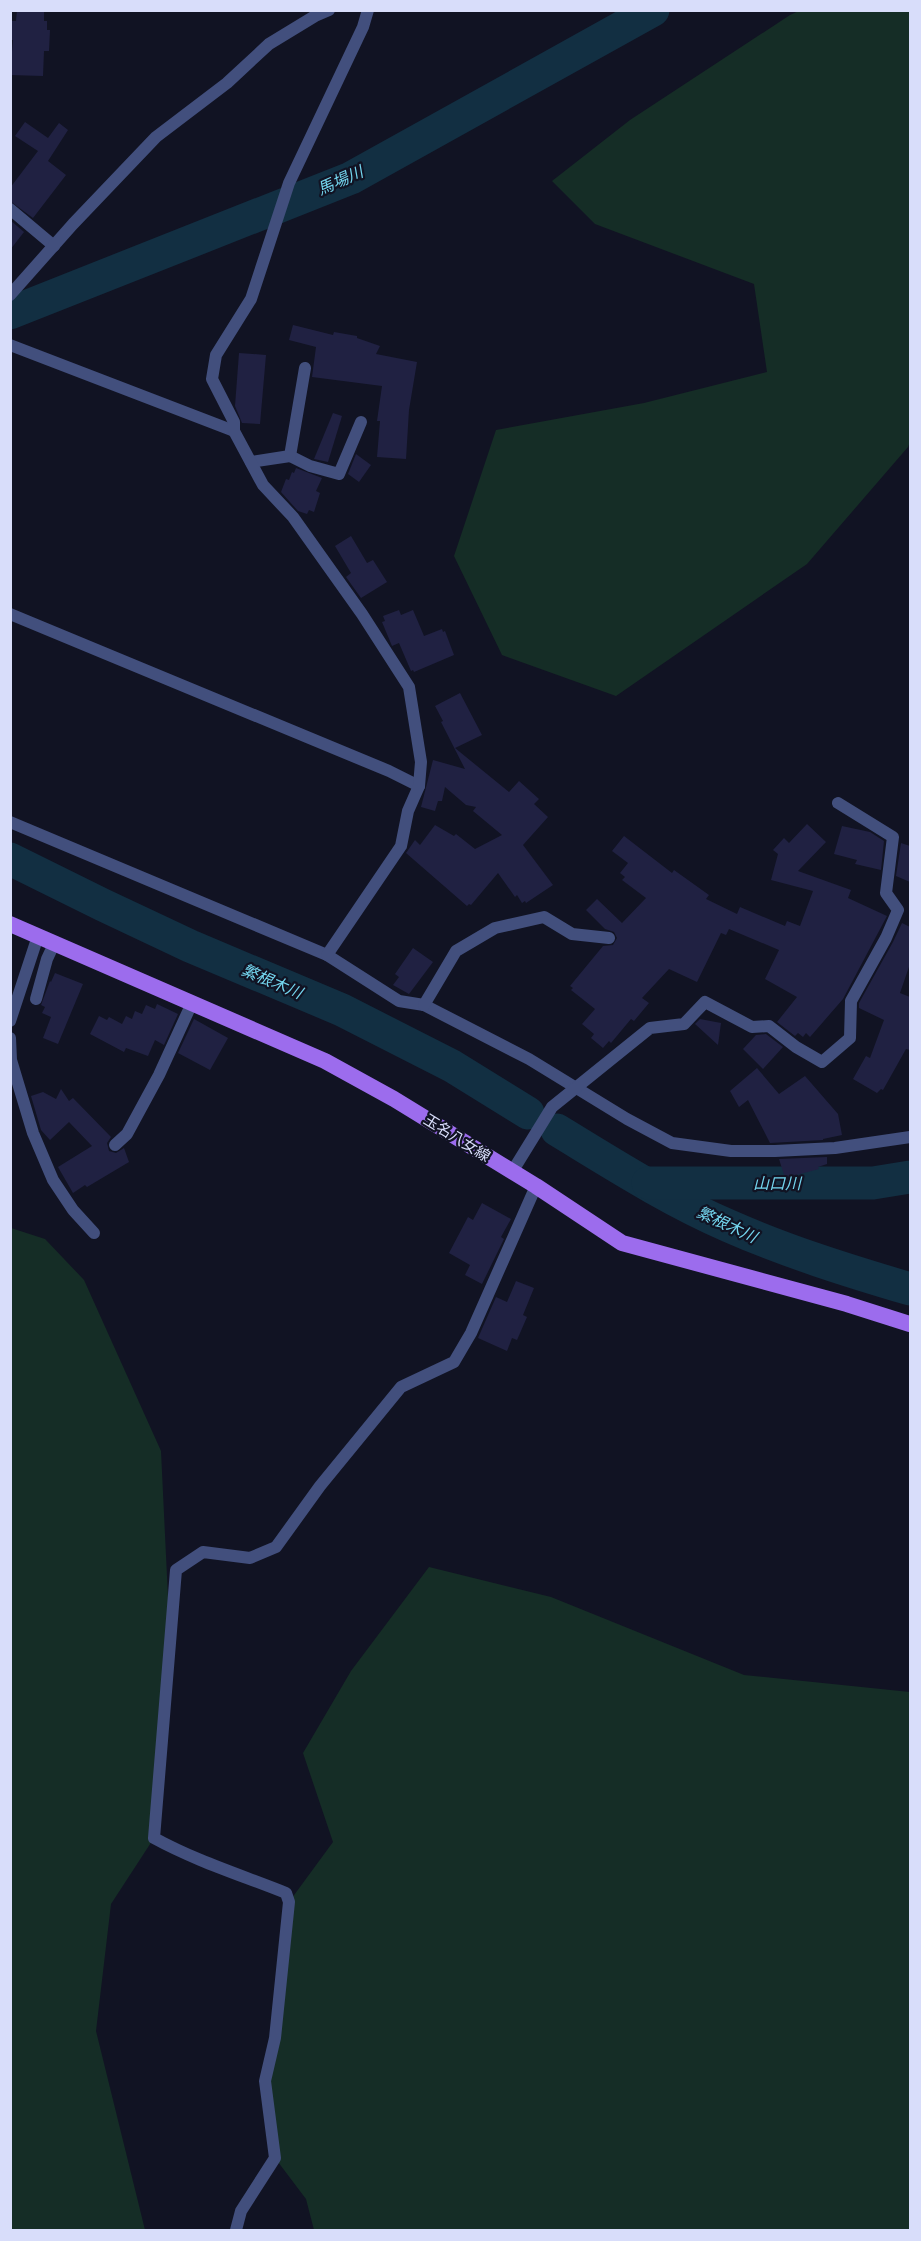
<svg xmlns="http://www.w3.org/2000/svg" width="921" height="2241" font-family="Arial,'Noto Sans JP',sans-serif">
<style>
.green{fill:#152d26}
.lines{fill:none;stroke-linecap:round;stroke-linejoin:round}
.river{stroke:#122f42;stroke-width:33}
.building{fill:#202142}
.minor{stroke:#424f7d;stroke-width:12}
.primary{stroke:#9c6ced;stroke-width:16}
.labels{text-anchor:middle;stroke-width:4.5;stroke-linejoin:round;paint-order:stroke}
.street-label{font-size:15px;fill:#d8ddfa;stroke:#111323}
.water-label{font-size:16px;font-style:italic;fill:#73d5ee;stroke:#111323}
</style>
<rect width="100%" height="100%" fill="#111323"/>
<!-- green -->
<g class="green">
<polygon points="801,10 910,11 910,442 908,447 807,564 616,696 502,655 454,556 496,430 644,403 767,372 754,284 595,224 552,181 630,120 790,15"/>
<polygon points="11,1228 45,1239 84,1280 161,1451 170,1639 154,1838 111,1904 96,2031 145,2230 11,2230"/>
<polygon points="429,1567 551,1597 744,1675 910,1692 910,2230 314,2230 306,2199 275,2158 265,2081 289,1902 333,1842 303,1753 351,1671"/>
</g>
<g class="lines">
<!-- river -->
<g class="river">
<polyline points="10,313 351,178 653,10"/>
<polyline points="10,859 103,905 190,946 342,1010 452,1066 528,1113"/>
<path d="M557 1130C613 1164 669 1200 729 1226 788 1252 849 1271 910 1289"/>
<polyline points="648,1183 873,1183 910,1177"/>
</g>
</g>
<!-- building -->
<g class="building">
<polygon points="17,10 44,10 44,21 47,21 47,30 50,30 49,51 44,51 43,76 10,75 13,40 10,40 10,21 16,21"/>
<polygon points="25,122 48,138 59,123 68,130 48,161 66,175 33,218 10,201 10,188 38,151 15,136"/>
<polygon points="10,220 24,232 10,250"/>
<polygon points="293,325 333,335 334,332 357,336 357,338 380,346 376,354 417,362 409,410 406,459 377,457 380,421 377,421 382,386 312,377 316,347 289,340"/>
<polygon points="239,353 266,355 260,424 242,423 235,406"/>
<polygon points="333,413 342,416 328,462 314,459"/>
<polygon points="356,454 371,465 359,482 348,474"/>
<polygon points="296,468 322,478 316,491 320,493 314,512 309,510 307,514 298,511 281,492 286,479 289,480 292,472 294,473"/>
<polygon points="351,536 367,563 373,560 387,582 361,598 346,577 351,573 335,546"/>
<polygon points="399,610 401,615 413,610 424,636 442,629 443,632 445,631 454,655 414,672 413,670 411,671 399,643 392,646 382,622 385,621 383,616"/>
<polygon points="460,693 482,735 455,748 509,792 519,781 539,799 534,804 548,817 523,845 553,885 526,903 525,901 522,903 517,895 515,897 498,873 471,905 469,904 467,906 406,853 415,840 420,845 435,825 454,836 456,834 475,849 502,835 473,811 476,807 466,805 445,787 442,801 438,801 435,811 421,807 433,760 465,769 441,722 443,721 435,706"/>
<polygon points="807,824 826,842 798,871 851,890 848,898 887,916 843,999 810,1037 806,1033 803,1037 798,1033 795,1036 777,1022 797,997 765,979 779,950 729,929 726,935 721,933 697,982 669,969 642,998 649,1003 634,1021 631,1019 611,1043 609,1041 603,1048 591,1038 594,1034 582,1024 595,1009 571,990 573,988 570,986 603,946 613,945 617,938 614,932 605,929 586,910 597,899 622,923 646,898 622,880 625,877 620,873 628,863 612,851 624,836 672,873 674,870 709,895 706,899 737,914 740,907 785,926 787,921 800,926 813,891 771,880 778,854 773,850 784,838 789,843"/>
<polygon points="842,826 870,832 884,841 881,870 855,864 857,860 834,854"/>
<polygon points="901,843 910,846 910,882 896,876"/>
<polygon points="902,923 910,927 910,964 900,993 910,997 910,1050 906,1049 883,1090 881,1089 877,1093 853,1079 866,1056 870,1058 884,1020 859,1008 859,1003 893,942"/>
<polygon points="413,948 433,962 409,994 393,985 399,977 395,974"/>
<polygon points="55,973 83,984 58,1044 43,1038 51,1017 42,1013 45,1007 41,1005 50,981 51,982"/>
<polygon points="157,1004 178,1014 164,1045 155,1040 148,1056 126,1048 124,1052 90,1034 99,1016 107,1020 109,1017 122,1024 126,1016 132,1019 135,1011 142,1014 146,1005 155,1009"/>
<polygon points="194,1019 228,1038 210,1070 178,1053"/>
<polygon points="700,1019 721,1023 718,1045 695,1024"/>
<polygon points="766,1034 783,1047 763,1069 743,1049 756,1035"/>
<polygon points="757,1068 779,1094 805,1076 838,1114 842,1135 823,1139 823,1140 770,1143 748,1100 739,1107 730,1091"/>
<polygon points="61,1089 69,1101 73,1098 111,1137 107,1143 109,1151 116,1153 124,1148 129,1162 87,1187 85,1185 73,1193 58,1167 92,1146 69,1122 50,1140 41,1130 31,1096 43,1092 56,1099"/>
<polygon points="827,1157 827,1164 818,1167 819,1169 785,1178 779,1159"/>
<polygon points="482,1203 511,1219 501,1237 504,1239 482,1284 465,1275 470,1265 449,1253 468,1217 473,1220"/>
<polygon points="516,1281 534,1288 523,1315 527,1317 517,1340 512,1338 507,1351 478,1338 496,1297 507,1302"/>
</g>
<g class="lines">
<!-- minor -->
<g class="minor">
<polyline points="10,209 54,246"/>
<polyline points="10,295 73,224 156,137 227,83 269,44 315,16 329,10"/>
<polyline points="10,345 234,431"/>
<polyline points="290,456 310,466 339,474 361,422"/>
<polyline points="251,462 290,456 305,368"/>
<polyline points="10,614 389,771 419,786"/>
<polyline points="10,822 327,955 399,1001 424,1005 529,1059 627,1119 672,1143 731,1151 775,1151 835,1148 910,1137"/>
<polyline points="327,955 401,846 408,811 419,786 421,762 409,687 362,614 293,517 263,485 234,431 234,422 212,379 216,355 251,299 289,183 363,27 368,10"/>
<polyline points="36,999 47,959 54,944"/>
<polyline points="424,1005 456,951 495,928 544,917 572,934 609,938"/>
<polyline points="10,1021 38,936"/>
<polyline points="10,1038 11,1060 33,1133 53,1180 73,1210 94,1233"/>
<polyline points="115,1145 127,1134 159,1075 192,1003"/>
<polyline points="512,1172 552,1107 650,1028 684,1024 705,1002 752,1027 769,1026 796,1047 822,1062 850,1038 851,1001 886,938 898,910 886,893 893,837 838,803"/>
<path d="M236 2230 241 2211 275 2158 265 2081 275 2038 289 1902 286 1893C241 1875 196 1861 154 1838L176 1570 203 1552 250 1558 276 1547 320 1486 401 1387 454 1362 471 1333 536 1186"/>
</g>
<!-- primary -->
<polyline class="primary" points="10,924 325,1061 394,1099 536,1186 622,1243 847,1304 910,1324"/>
</g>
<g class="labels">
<!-- street labels -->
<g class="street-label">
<text transform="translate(457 1138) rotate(32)" y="5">玉名八女線</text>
</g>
<!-- water labels -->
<g class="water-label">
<text transform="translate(340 180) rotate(-24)" y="6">馬場川</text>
<text transform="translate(272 981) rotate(23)" y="6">繁根木川</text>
<text x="777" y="1189">山口川</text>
<text transform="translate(727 1224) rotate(25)" y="6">繁根木川</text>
</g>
</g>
<!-- border -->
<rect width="921" height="2241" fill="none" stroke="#d8ddfa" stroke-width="24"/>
</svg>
